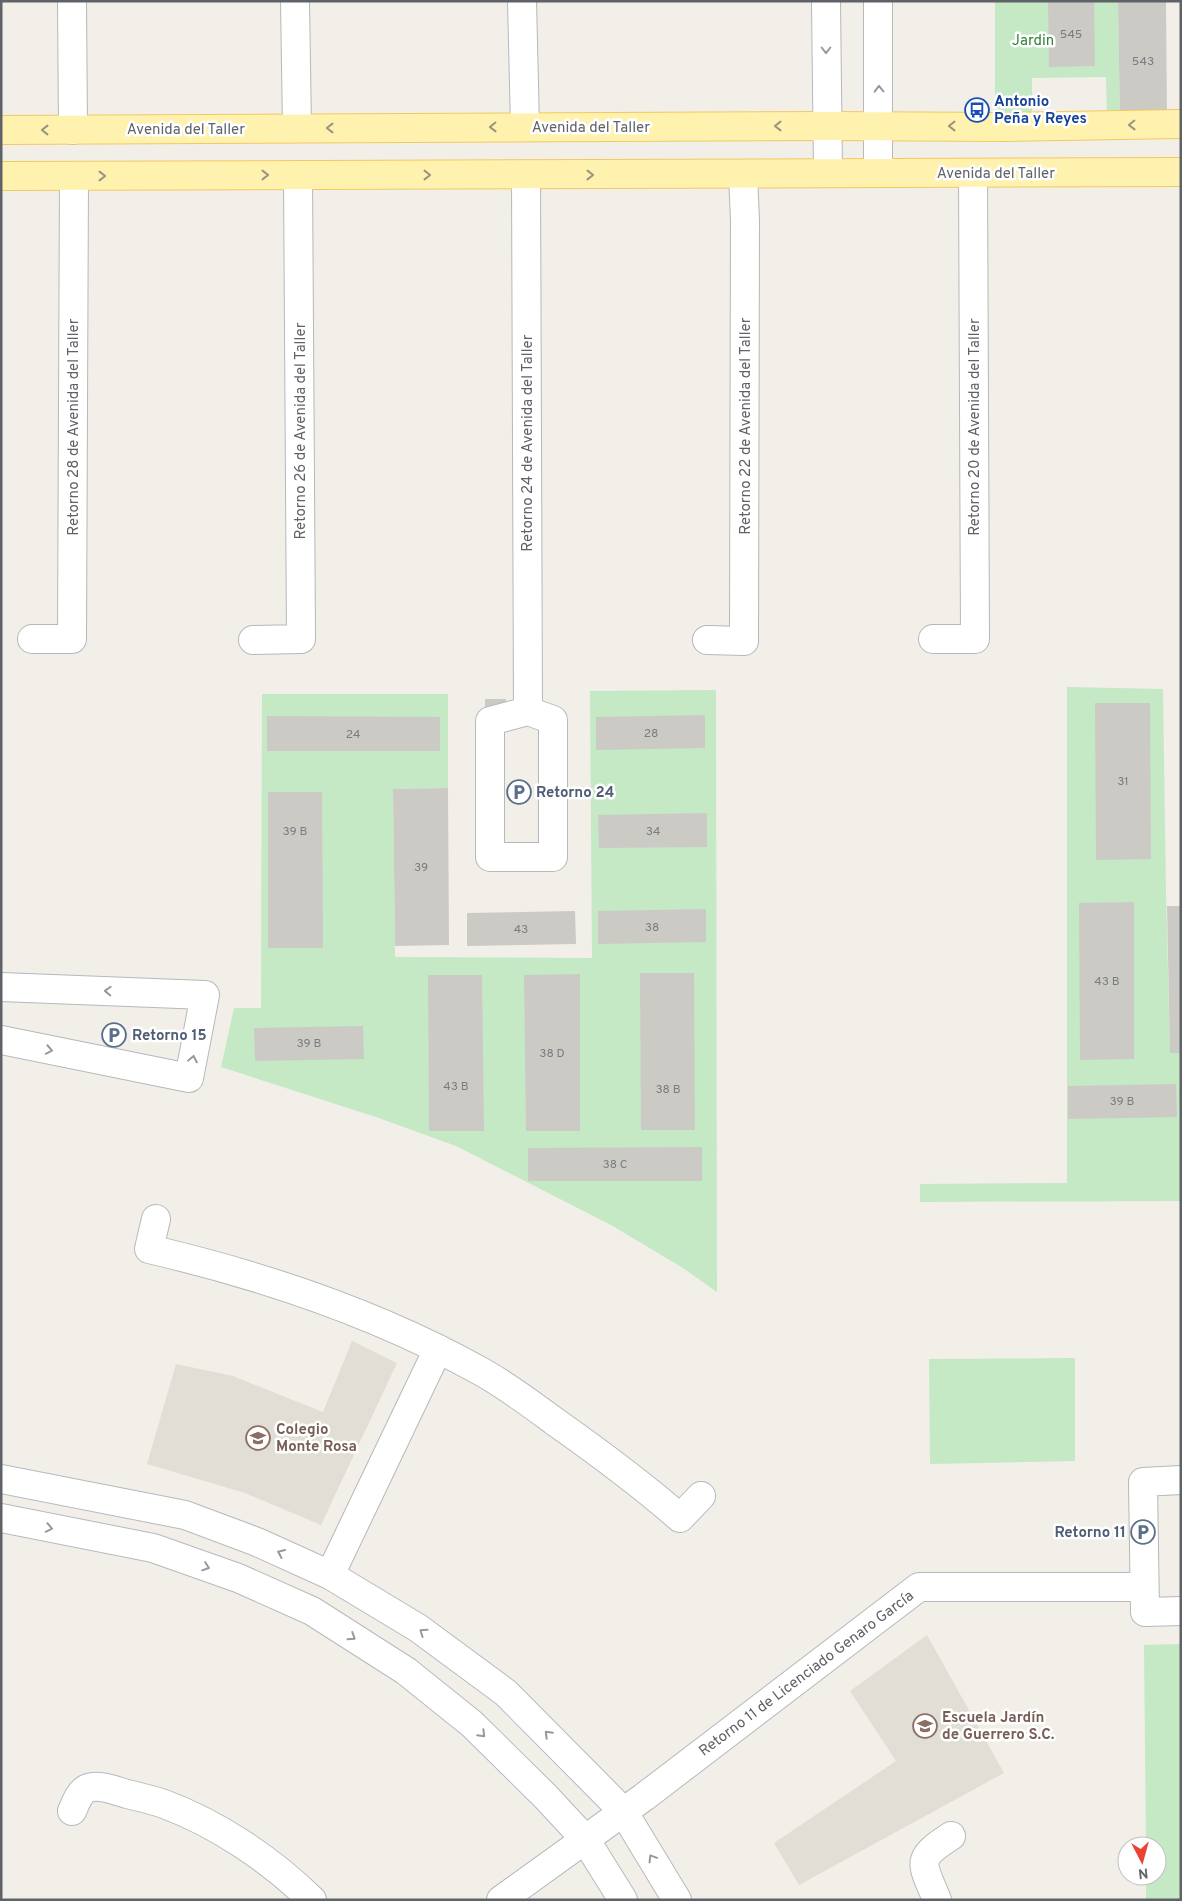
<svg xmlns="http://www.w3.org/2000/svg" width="1182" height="1901" font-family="Overpass,sans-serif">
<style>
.education{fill:#e1ded6}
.green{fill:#c5e8c5}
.building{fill:#cccac5}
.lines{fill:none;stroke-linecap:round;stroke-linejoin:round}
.street-casing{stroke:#b5b8bc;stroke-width:30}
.secondary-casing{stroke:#b6babf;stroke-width:30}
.primary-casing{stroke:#f2c960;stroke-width:30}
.street{stroke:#fff;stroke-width:28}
.secondary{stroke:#fff;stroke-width:28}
.primary{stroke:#fff2af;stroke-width:28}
.oneway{stroke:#979a9d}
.oneway2{stroke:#979581}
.labels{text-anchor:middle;stroke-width:5;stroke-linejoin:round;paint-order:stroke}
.number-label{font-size:12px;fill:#7a7d7f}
.park-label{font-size:15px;fill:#348238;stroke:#fff}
.transit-label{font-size:15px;font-weight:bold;fill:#164399;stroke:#fff;text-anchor:start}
.street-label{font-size:15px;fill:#5f6368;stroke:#fff}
.service-label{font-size:15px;font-weight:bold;fill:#4e5e75;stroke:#fff;text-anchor:start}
.education-label{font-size:15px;font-weight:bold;fill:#785e54;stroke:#fff;text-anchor:start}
</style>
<rect width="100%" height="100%" fill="#f1efe8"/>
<!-- education -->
<g class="education">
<polygon points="352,1341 397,1363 321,1525 245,1493 147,1464 176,1364 233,1376 323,1412"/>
<polygon points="927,1635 1004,1773 799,1885 774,1843 896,1761 850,1691"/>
</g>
<!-- green -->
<g class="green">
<polygon points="995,1 1118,1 1120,122 1107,122 1106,77 1032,78 1032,123 995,123"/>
<polygon points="1067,687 1163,689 1166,892 1170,1053 1181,1053 1181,1201 920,1202 920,1184 1067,1183"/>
<polygon points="716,690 717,1292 683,1268 611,1225 456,1146 376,1117 221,1067 234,1008 261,1008 262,694 448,694 448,788 393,789 395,957 592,958 590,691"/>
<polygon points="1075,1358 1075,1461 930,1464 929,1359"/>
<polygon points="1181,1644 1181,1900 1146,1900 1146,1876 1157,1876 1157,1846 1146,1846 1144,1645"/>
</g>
<!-- building -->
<g class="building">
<polygon points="1048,1 1094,1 1095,66 1049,67"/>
<polygon points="1118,1 1166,1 1167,121 1120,122"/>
<polygon points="485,699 506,699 506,712 485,713"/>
<polygon points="1095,703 1150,703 1151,859 1096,860"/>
<polygon points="705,715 705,748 596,750 596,717"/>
<polygon points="267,716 440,717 440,751 267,751"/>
<polygon points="448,788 449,945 395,946 393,789"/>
<polygon points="268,792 322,792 323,948 268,948"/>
<polygon points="707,813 707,847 599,848 598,815"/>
<polygon points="1134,902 1134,1059 1080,1060 1079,903"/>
<polygon points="1167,906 1181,906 1181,1053 1170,1053"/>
<polygon points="706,909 706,942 598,944 598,911"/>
<polygon points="575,911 576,944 467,946 467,913"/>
<polygon points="640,973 694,973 695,1130 641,1130"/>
<polygon points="580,974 580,1131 526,1131 524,975"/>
<polygon points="428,975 482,975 484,1131 429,1131"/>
<polygon points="363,1026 364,1059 255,1061 254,1028"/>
<polygon points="1176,1084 1177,1117 1068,1119 1068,1086"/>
<polygon points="702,1147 702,1181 528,1181 528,1148"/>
</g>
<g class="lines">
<!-- street casing -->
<g class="street-casing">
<g id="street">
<polyline points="72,1 73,130"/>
<polyline points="295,1 297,128"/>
<polyline points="522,1 525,127"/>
<polyline points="826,1 828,172"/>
<polyline points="878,1 878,172"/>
<polyline points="526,175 528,711"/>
<polyline points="32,639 72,639 74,176"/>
<polyline points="933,639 975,639 973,173"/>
<polyline points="253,640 301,639 298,175"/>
<polyline points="707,640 744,641 745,221 743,174"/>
<polygon points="528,711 553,720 553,857 490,857 490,721"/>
<polyline points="1,987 205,995 189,1078 1,1040"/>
<path d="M156 1219 149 1249C265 1276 378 1314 482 1372 507 1386 531 1404 554 1421 598 1452 640 1483 680 1518L701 1496"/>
<polyline points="1181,1480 1143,1482 1145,1612 1181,1611"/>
<polyline points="330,1575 438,1349"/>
<path d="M72 1811C76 1803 78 1794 86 1789 98 1783 116 1791 127 1794 140 1797 153 1800 164 1804 218 1824 271 1860 312 1900"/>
<polyline points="501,1900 644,1797 919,1587 1144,1587"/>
<path d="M937 1900C922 1862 914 1860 951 1836"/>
</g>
</g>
<!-- secondary casing -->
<g class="secondary-casing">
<g id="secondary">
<polyline points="1,1479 185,1515 257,1542 330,1575 418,1628 506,1693 623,1811 677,1900"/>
<polyline points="1,1518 153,1548 238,1578 312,1611 406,1671 472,1724 545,1796 585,1839 623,1900"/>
</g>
</g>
<!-- primary casing -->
<g class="primary-casing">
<g id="primary">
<polyline points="1,130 827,126 1006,127 1181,124"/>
<polyline points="1,176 1181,172"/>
</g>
</g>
<!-- street -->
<use href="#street" class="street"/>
<!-- secondary -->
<use href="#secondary" class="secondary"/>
<!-- primary -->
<use href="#primary" class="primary"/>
</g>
<!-- one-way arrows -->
<defs><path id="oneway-chevron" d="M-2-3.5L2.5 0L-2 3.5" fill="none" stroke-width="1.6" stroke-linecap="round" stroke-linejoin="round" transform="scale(1.25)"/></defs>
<g class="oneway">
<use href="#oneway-chevron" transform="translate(826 50) rotate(90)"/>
<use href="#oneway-chevron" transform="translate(879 89) rotate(-91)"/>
<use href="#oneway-chevron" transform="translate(108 991) rotate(-178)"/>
<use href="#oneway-chevron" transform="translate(49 1050) rotate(11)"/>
<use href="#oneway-chevron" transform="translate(193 1059) rotate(-79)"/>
<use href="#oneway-chevron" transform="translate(49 1528) rotate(11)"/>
<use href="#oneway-chevron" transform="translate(281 1553) rotate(-156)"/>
<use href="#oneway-chevron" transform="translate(206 1567) rotate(19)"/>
<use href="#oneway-chevron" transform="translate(423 1632) rotate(-145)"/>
<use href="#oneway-chevron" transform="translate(352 1637) rotate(33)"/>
<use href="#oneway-chevron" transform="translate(482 1734) rotate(45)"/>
<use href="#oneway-chevron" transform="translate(548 1734) rotate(-135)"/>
<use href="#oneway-chevron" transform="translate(652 1858) rotate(-121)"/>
</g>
<g class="oneway2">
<use href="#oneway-chevron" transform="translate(1132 125) rotate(179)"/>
<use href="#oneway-chevron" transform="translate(778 126) rotate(180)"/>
<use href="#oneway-chevron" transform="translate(952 126) rotate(-180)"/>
<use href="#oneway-chevron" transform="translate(493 127) rotate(179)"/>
<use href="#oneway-chevron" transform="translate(330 128) rotate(180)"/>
<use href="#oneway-chevron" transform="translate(45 130) rotate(180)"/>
<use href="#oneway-chevron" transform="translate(265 175)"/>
<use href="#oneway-chevron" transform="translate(427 175)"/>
<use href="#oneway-chevron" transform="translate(590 175)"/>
<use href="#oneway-chevron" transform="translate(102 176)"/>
</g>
<!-- icons -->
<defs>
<g id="bus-ring" transform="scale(1.25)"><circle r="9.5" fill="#fff" stroke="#1a4fb4" stroke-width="1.5"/><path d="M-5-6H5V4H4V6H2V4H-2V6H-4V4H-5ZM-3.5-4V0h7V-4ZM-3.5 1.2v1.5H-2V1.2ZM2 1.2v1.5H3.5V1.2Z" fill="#1a4fb4"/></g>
<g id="parking-ring" transform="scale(1.25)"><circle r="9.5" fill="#fff" stroke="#5c6f8a" stroke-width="1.5"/><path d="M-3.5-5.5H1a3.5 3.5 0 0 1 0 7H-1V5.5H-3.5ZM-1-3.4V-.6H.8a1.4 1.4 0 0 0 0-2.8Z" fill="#5c6f8a"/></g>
<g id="school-ring" transform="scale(1.25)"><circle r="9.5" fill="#fff" stroke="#8d6e63" stroke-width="1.5"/><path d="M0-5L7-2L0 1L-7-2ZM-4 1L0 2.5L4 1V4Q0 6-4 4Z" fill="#8d6e63"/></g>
</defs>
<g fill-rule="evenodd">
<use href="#bus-ring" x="977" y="110"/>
<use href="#parking-ring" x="519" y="792"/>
<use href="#parking-ring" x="114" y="1035"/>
<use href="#school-ring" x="258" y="1438"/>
<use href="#parking-ring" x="1143" y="1532"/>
<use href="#school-ring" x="925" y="1726"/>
</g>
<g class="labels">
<!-- number labels -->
<g class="number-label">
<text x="1071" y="38">545</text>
<text x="1143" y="65">543</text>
<text x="651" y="737">28</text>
<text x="353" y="738">24</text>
<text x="1123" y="785">31</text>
<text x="295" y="835">39 B</text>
<text x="653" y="835">34</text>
<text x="421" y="871">39</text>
<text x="652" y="931">38</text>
<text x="521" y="933">43</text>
<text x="1107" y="985">43 B</text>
<text x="309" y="1047">39 B</text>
<text x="552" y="1057">38 D</text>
<text x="456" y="1090">43 B</text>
<text x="668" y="1093">38 B</text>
<text x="1122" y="1105">39 B</text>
<text x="615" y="1168">38 C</text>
</g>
<!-- park labels -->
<g class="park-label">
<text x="1033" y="45">Jardin</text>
</g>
<!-- transit labels -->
<g class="transit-label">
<text x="994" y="106">Antonio<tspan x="994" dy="17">Peña y Reyes</tspan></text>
</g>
<!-- street labels -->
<g class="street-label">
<text x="591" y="132">Avenida del Taller</text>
<text x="186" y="134">Avenida del Taller</text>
<text x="996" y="178">Avenida del Taller</text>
<text transform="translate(745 426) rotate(-90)" y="5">Retorno 22 de Avenida del Taller</text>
<text transform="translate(73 427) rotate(-90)" y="5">Retorno 28 de Avenida del Taller</text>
<text transform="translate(974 427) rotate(-90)" y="5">Retorno 20 de Avenida del Taller</text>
<text transform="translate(300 431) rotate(-90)" y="5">Retorno 26 de Avenida del Taller</text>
<text transform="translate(527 443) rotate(-90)" y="5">Retorno 24 de Avenida del Taller</text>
<text transform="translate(806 1673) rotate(-37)" y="5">Retorno 11 de Licenciado Genaro García</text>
</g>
<!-- service labels -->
<g class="service-label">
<text x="536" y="797">Retorno 24</text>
<text x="132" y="1040">Retorno 15</text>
<text x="1126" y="1537" text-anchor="end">Retorno 11</text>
</g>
<!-- education labels -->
<g class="education-label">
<text x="276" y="1434">Colegio<tspan x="276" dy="17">Monte Rosa</tspan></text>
<text x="942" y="1722">Escuela Jardín<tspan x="942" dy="17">de Guerrero S.C.</tspan></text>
</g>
</g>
<!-- border -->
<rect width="1182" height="1901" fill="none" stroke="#5f6368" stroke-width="5"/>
<!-- north arrow -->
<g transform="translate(1142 1861) rotate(174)"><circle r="24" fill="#ffffff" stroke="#bfc1c3"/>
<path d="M0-4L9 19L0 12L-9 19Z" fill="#ea4335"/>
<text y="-8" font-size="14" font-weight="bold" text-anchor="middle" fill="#5f6368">N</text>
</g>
</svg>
